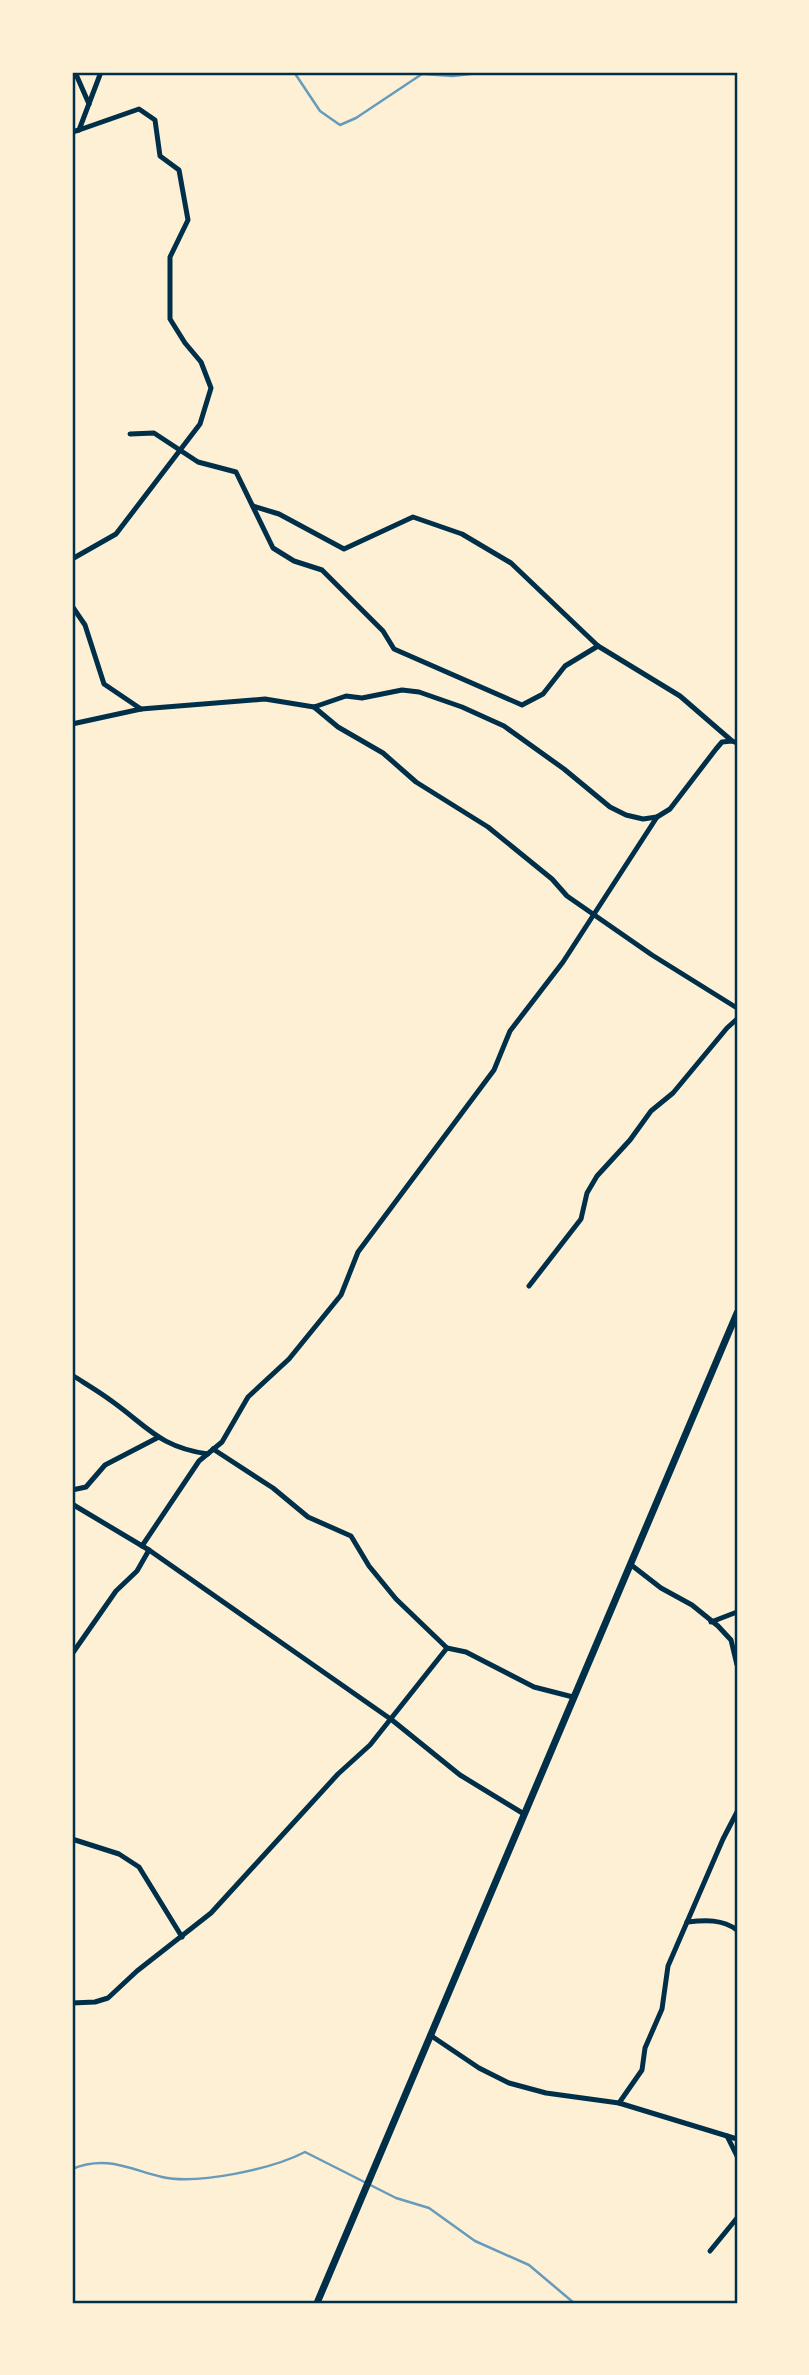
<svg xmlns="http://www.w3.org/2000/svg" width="809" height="2375" font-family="Manrope,sans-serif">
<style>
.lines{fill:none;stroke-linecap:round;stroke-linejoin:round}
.stream{stroke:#669bbc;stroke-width:2.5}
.minor{stroke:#003049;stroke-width:5}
.secondary{stroke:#003049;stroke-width:7}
.neatline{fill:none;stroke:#003049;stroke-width:2.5}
</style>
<rect width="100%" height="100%" fill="#fdf0d5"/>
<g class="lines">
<!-- stream -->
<g class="stream">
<polyline points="294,72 320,111 340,125 356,118 422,74 453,76 487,72"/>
<path d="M72 2169C106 2155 129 2169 162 2177 198 2185 272 2169 305 2152L396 2198 429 2208 475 2241 529 2265 574 2303"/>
</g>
<!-- minor -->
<g class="minor">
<polyline points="75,72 89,104"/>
<polyline points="72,132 79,130 101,72"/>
<polyline points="130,434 154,433 198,462 236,472 273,548 294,561 322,570 383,631 394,649 522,705 543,694 565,666 598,646"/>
<polyline points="253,506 279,514 344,549 413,517 462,534 511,563 598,646 680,696 732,741 737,743"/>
<polyline points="72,559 116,534 200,424 211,388 201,362 185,343 170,319 170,257 188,220 179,170 160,156 155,120 139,109 79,130"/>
<polyline points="72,606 85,625 104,684 141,709"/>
<polyline points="314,707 338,727 383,753 416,782 488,827 552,879 567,896 652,955 737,1008"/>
<polyline points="72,724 141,709 265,699 314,707 346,696 362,698 402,690 419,692 462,707 504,726 564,769 610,807 626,815 643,819 657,817 670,809 716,749 722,742 732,741"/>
<polyline points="529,1286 581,1219 587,1193 597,1176 630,1140 651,1111 673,1093 727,1028 737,1019"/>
<path d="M72 1375C86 1384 100 1392 113 1402 149 1428 160 1447 208 1454"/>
<polyline points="213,1449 273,1488 308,1517 351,1536 369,1566 396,1599 447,1648 466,1652 534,1687 573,1697"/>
<polyline points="72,1490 86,1487 105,1465 157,1438"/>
<polyline points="72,1504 149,1550 392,1720 460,1775 524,1814"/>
<polyline points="142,1546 199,1461 222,1442 248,1397 289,1359 341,1295 358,1252 494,1070 510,1031 563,962 657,817"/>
<polyline points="630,1564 661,1588 692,1605 718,1626 731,1640 737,1665"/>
<polyline points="711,1622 737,1612"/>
<polyline points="72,1654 116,1591 137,1571 149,1550"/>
<polyline points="72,1839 119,1854 139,1867 182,1937"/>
<path d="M687 1922C706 1920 722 1919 737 1930"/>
<polyline points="72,2003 95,2002 108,1998 137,1971 211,1913 338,1774 370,1745 447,1648"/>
<polyline points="430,2035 479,2068 509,2083 546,2093 619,2103 737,2139"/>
<polyline points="619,2103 642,2070 645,2048 662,2009 668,1966 723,1839 737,1812"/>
<polyline points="727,2136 737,2156"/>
<polyline points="710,2251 737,2218"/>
</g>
<!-- secondary -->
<polyline class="secondary" points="317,2303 737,1313"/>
</g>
<!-- border -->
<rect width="809" height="2375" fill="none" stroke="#fdf0d5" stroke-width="147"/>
<rect x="74" y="74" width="662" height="2228" class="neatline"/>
</svg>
